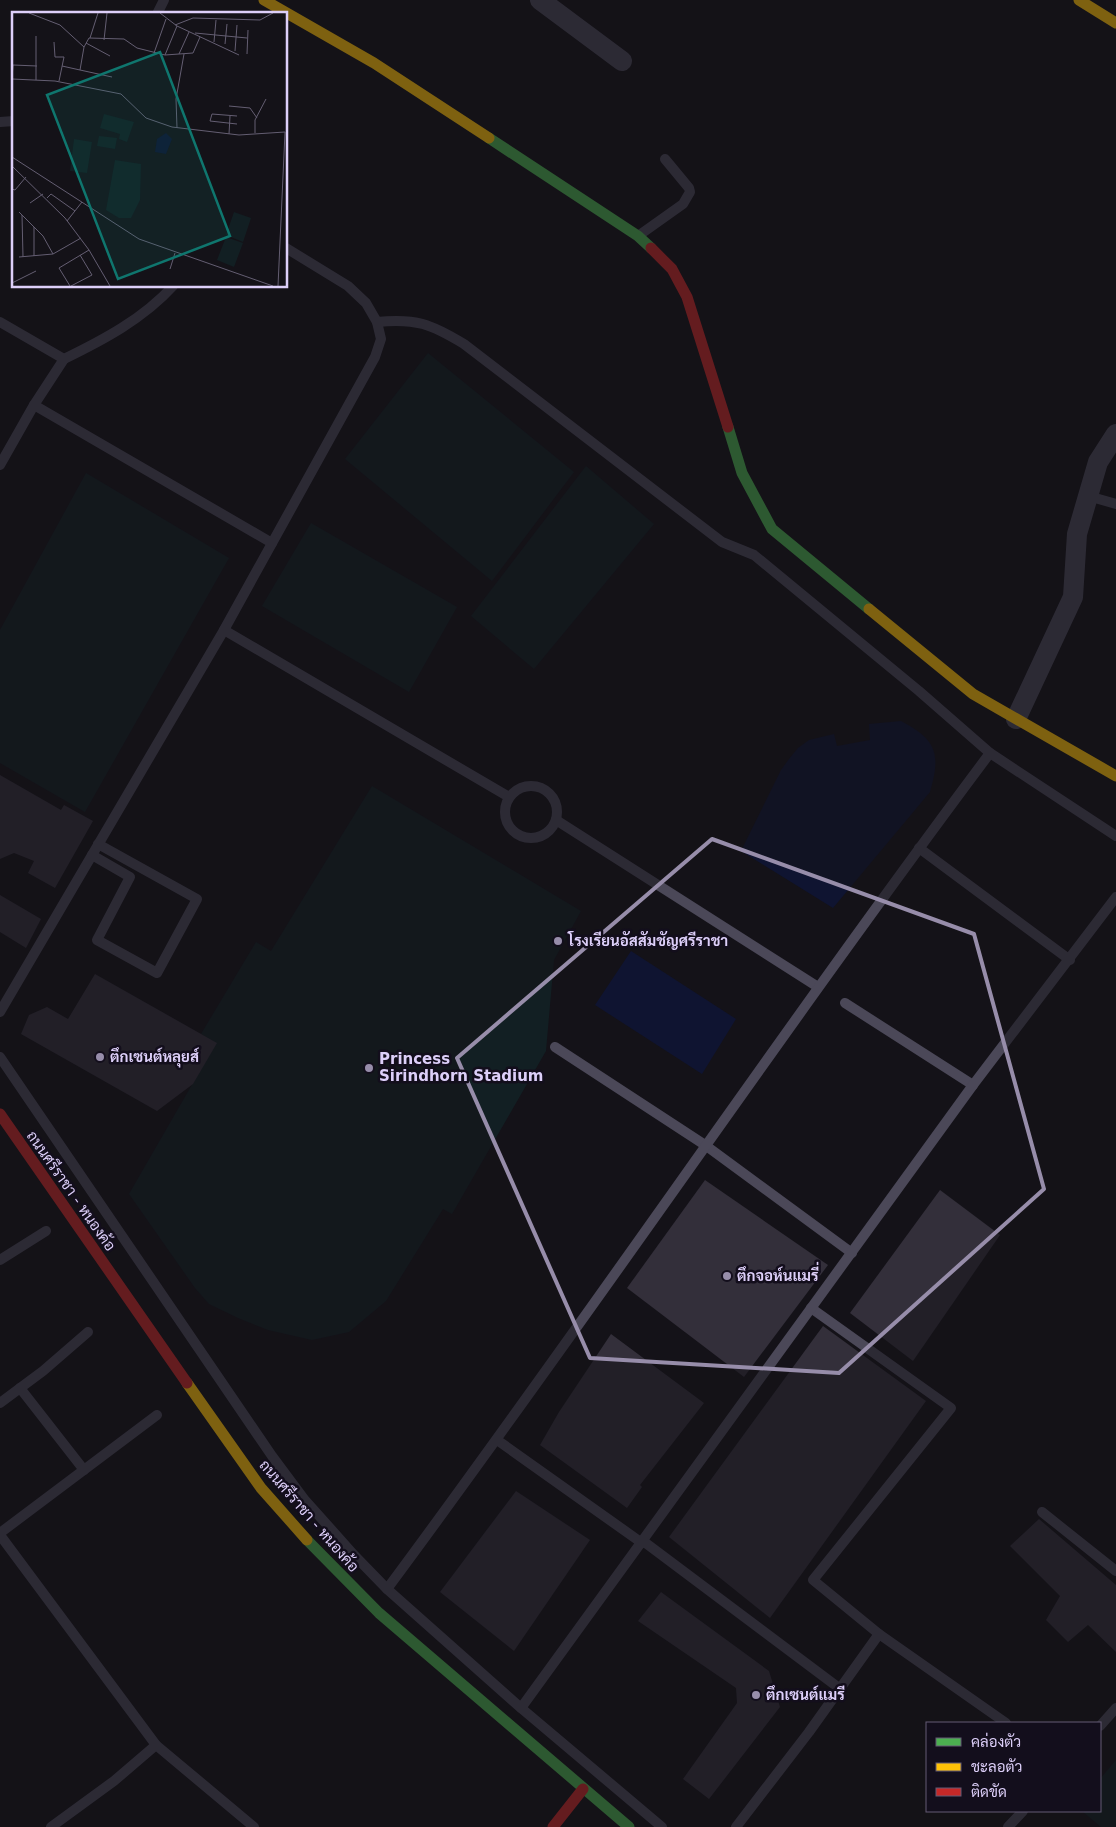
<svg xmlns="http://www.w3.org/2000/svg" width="1116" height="1827" font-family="'DejaVu Sans',Sarabun,sans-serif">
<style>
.green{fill:#121f23}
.water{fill:#0f1431}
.building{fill:#332f3a}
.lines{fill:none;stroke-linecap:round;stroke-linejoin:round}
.lane{stroke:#4b4858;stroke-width:10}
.street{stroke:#4b4858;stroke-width:20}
.fast{stroke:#4caf50;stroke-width:11}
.slow{stroke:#ffc107;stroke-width:11}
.jam{stroke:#c62828;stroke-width:11}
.marked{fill:none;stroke:#978daa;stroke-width:4;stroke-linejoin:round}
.poi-dot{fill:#978daa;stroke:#130e1c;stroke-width:2}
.labels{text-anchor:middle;stroke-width:5;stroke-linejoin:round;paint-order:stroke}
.poi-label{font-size:15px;font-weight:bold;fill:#ddcff9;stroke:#130e1c;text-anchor:start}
.street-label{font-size:15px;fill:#ddcff9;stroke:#130e1c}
.inset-road{fill:none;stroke:#645e72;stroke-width:1}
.view{fill:#0f766e;fill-opacity:0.15;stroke:#0f766e;stroke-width:2.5}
.inset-edge{fill:none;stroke:#ddcff9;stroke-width:2.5}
</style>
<rect width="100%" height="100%" fill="#141218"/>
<!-- green -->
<g class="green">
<polygon points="428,353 574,472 492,581 345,459"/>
<polygon points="586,466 654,524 534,669 471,616"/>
<polygon points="86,473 229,558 85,812 0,763 0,630"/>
<polygon points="311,523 457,607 409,692 262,606"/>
<polygon points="372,786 581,911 554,960 546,1051 452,1214 443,1209 386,1301 349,1332 312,1340 268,1330 238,1318 209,1304 195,1288 129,1194 216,1043 201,1034 256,942 271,951"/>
<polygon points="1116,1760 1116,1827 1101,1827 1082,1811 1100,1811 1100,1779"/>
</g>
<!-- water -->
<g class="water">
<path d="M901 721C937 740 941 754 930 792L833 908 741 851 781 770 789 759 798 748 809 740 834 734 837 746 870 740 869 724Z"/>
<polygon points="631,951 736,1019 702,1074 595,1005"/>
</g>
<!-- building -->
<g class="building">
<polygon points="0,775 61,810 64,805 93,821 55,888 28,873 34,861 14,853 0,859"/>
<polygon points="0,895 41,919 26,948 0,932"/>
<polygon points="95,974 217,1043 193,1084 157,1111 21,1034 29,1015 47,1007 68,1019"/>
<polygon points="705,1180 828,1265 744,1377 627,1288"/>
<polygon points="940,1190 1000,1235 913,1361 850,1313"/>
<polygon points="823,1326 926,1401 770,1618 669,1537"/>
<polygon points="611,1334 704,1403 640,1485 642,1487 627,1508 540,1445 559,1412"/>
<polygon points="516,1491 590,1540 514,1651 440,1592"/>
<polygon points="1039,1519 1116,1585 1116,1652 1088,1625 1068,1642 1046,1620 1060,1596 1010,1546"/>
<polygon points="661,1592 769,1671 780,1707 709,1799 683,1779 737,1703 736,1688 638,1621"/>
</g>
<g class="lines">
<!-- lane -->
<g class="lane">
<polyline points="157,14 164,0"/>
<polyline points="0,122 14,121"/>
<polyline points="638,236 683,204 690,192 689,188 665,159"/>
<polyline points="0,322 64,359 34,405 0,465"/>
<path d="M377 322C416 318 431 324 464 344L722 542 754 555 919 691 990 753 1116 836"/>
<path d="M64 359C103 340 143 319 173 286"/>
<polyline points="34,405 272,543"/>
<polyline points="1088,496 1116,504"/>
<polyline points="224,630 509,797"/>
<circle cx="531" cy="812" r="26"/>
<polyline points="556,820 818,987"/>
<polyline points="919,848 1070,960"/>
<polyline points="92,855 130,877 97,940 157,973 197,899 98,844"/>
<polyline points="845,1003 973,1085"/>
<polyline points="0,1012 224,630 375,357 381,339 377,322 366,303 348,286 286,248"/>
<polyline points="555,1047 705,1145 852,1253"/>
<polyline points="0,1057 272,1456 304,1499 354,1555 387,1589 521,1708 662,1827"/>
<polyline points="0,1260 46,1231"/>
<polyline points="811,1308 951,1408 813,1580 879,1634 1006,1723"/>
<polyline points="20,1388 84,1470"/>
<polyline points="0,1403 43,1371 88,1332"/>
<polyline points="497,1440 642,1543"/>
<polyline points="1042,1512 1116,1571"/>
<polyline points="0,1533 157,1415"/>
<polyline points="0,1535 156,1745 254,1827"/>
<polyline points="643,1541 839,1688"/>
<path d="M387 1589C592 1313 784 1028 990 753"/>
<polyline points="521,1708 973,1085 1116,897"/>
<polyline points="1100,1726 1116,1708"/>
<polyline points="51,1827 114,1781 156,1745"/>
<polyline points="736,1827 809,1732 879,1634"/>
<polyline points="1008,1827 1023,1811"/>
</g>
<!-- street -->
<g class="street">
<polyline points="540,0 622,61"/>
<polyline points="1016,719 1073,597 1077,534 1098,462 1116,434"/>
</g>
<!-- fast -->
<g class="fast">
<polyline points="489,138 638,236 651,248"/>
<polyline points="728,427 742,473 772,529 869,609"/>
<polyline points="307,1540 379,1613 629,1827"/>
</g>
<!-- slow -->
<g class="slow">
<polyline points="264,0 374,63 489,138"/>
<polyline points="1079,0 1116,23"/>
<polyline points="869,609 973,694 1116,776"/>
<polyline points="187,1383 261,1488 307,1540"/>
</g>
<!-- jam -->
<g class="jam">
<polyline points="651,248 672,269 687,297 728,427"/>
<polyline points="0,1114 187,1383"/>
<polyline points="553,1827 583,1789"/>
</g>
</g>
<!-- marked area -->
<path d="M0 0H1116V1827H0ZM712 839 974 934 1044 1189 839 1373 590 1358 457 1058Z" fill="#141218" fill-opacity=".55" fill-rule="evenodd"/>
<path class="marked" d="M712 839 974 934 1044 1189 839 1373 590 1358 457 1058Z"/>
<!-- markers -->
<g class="poi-dot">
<circle cx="558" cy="941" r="5"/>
<circle cx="100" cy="1057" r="5"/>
<circle cx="369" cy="1068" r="5"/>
<circle cx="727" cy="1276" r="5"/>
<circle cx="756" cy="1695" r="5"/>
</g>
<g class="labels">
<!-- poi labels -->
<g class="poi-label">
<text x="568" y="946">โรงเรียนอัสสัมชัญศรีราชา</text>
<text x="110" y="1062">ตึกเซนต์หลุยส์</text>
<text x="379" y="1064">Princess<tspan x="379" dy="17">Sirindhorn Stadium</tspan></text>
<text x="737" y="1281">ตึกจอห์นแมรี่</text>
<text x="766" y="1700">ตึกเซนต์แมรี</text>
</g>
<!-- street labels -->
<g class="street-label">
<text transform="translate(71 1191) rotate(55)" y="5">ถนนศรีราชา - หนองค้อ</text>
<text transform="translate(309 1516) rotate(49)" y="5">ถนนศรีราชา - หนองค้อ</text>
</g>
</g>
<!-- overview -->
<g transform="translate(12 12)">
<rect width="275" height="275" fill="#141218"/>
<path d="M92 102 122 110 115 130 107 127 108 122 88 116ZM87 124 105 126 103 137 85 134ZM62 127 80 130 75 161 58 159ZM103 148 129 152 128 188 119 206H107L94 198ZM222 200 239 206 231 230 214 223ZM214 225 231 231 222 255 205 248Z" fill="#121f23"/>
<path d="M154 121 160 127 154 142 143 140 145 127Z" fill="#0f1431"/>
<path class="inset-road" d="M17 1 48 13 72 35M148 1 165 14 227 43M163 13 181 6 248 8 261 1M183 21 235 26M24 24V68M78 26 86 1M92 28 95 1M42 30 43 45H52L47 69M202 30 204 8M74 31 98 44M213 32 215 12M223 39 225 13M142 41 154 7M167 42 177 20M235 42 236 18M153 43 165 14M50 54 68 58 72 35 77 26 112 27 125 36 153 43 181 41 188 25M68 58 100 65M0 67 43 69 109 82 134 106 160 115 227 123 273 120 266 274M0 67 1 53 25 54M217 94 238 96 245 106M225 112 198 109 200 102 225 104M165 116 164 87 172 42M243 121V108L254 87M217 122 218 104M0 145 127 227 261 274M0 154 53 206 77 238 98 274M0 177 3 178 14 165M35 186 39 182 63 199M18 191 31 182M7 200 31 224 41 242M10 203 11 245M55 209 70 190M22 215V244M7 245 41 242 69 226M158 257 163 241M0 271 24 259M58 274 47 256 77 238M59 274 80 263 68 243"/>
<path class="view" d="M148 40 218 224 106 267 35 83Z"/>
<rect width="275" height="275" class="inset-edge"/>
</g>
<!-- legend -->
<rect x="926" y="1722" width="175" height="90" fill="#130e1c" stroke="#645b74"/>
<rect x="936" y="1738" width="25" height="8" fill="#4caf50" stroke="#645b74"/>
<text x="971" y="1747" font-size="15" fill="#ddcff9">คล่องตัว</text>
<rect x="936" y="1763" width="25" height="8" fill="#ffc107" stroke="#645b74"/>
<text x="971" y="1772" font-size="15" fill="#ddcff9">ชะลอตัว</text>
<rect x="936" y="1788" width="25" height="8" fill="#c62828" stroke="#645b74"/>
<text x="971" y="1797" font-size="15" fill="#ddcff9">ติดขัด</text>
</svg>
